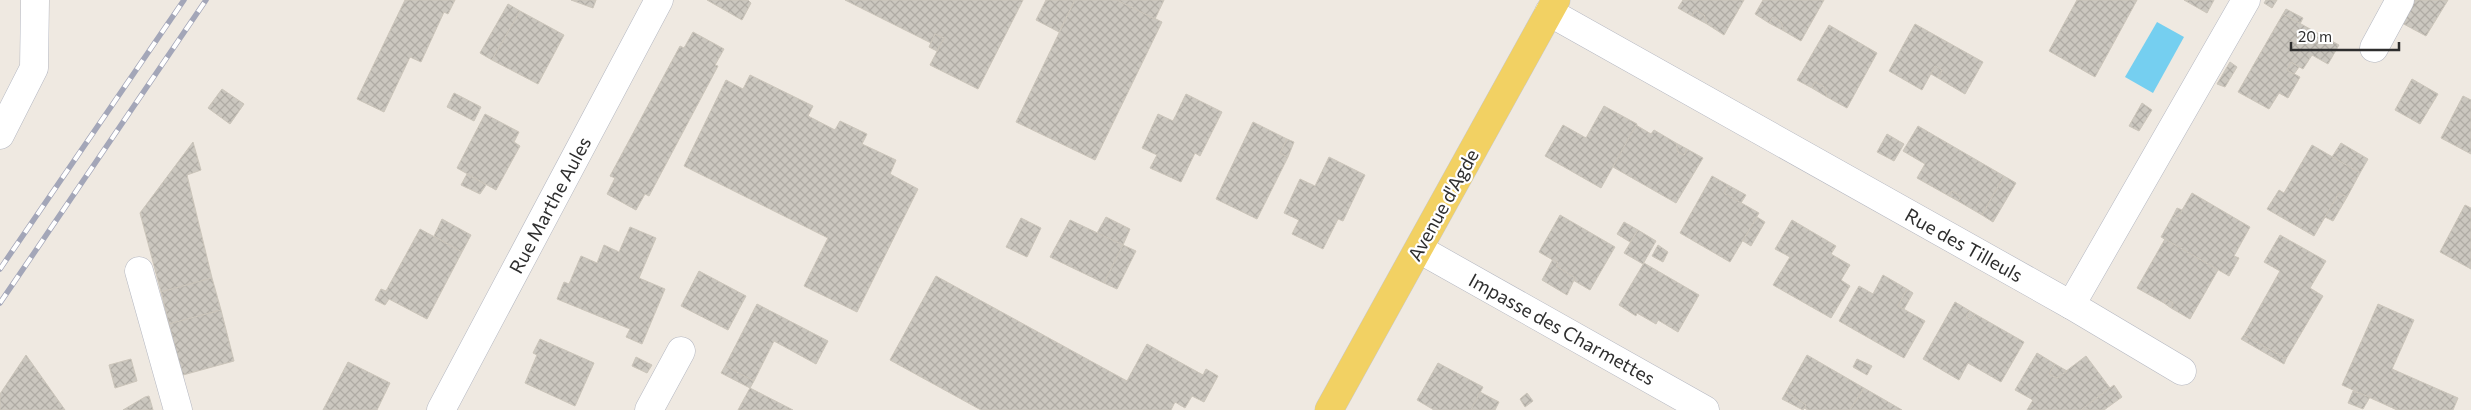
<svg xmlns="http://www.w3.org/2000/svg" width="2471" height="410" font-family="Commissioner,sans-serif">
<style>
.water{fill:#75cff0}
.building{fill:url(#building-cross-hatch);stroke:#cbc5ba}
.lines{fill:none;stroke-linecap:round;stroke-linejoin:round}
.minor-casing{stroke:#b4b7c1;stroke-width:29}
.major-casing{stroke:#c9c9c9;stroke-width:29}
.minor{stroke:#fff;stroke-width:28}
.major{stroke:#f2d163;stroke-width:28}
.rail-casing{stroke:#a3a6b8;stroke-width:5.5}
.rail{stroke:#fff;stroke-width:4;stroke-dasharray:11;stroke-linecap:butt}
.labels{text-anchor:middle;stroke-width:4.5;stroke-linejoin:round;paint-order:stroke}
.street-label{font-size:19px;fill:#2e2e2e;stroke:#fff}
</style>
<defs>
<pattern id="building-cross-hatch" width="8" height="8" patternUnits="userSpaceOnUse" patternTransform="scale(1.25)"><rect width="8" height="8" fill="#cbc7bf"/><path d="M0 0l8 8M0 8l8-8" fill="none" stroke="#afaba4"/></pattern>
</defs>
<rect width="100%" height="100%" fill="#efe9e1"/>
<!-- water -->
<polygon class="water" points="2157,22 2184,37 2153,93 2125,77"/>
<!-- building -->
<g class="building">
<polygon points="405,0 455,0 448,14 444,12 421,62 410,57 384,112 357,99"/>
<polygon points="571,0 596,0 593,8"/>
<polygon points="707,0 748,0 751,3 742,20"/>
<polygon points="845,0 1023,0 978,89 930,65 944,38 935,34 931,43"/>
<polygon points="1046,0 1075,0 1059,32 1036,20"/>
<polygon points="1075,0 1117,0 1162,22 1095,160 1016,122"/>
<polygon points="1117,0 1164,0 1155,19"/>
<polygon points="1683,0 1744,0 1724,35 1707,24 1704,15 1695,10 1692,16 1678,8"/>
<polygon points="1763,0 1824,0 1801,41 1784,31 1781,22 1773,17 1769,23 1755,14"/>
<polygon points="2077,0 2137,0 2095,77 2049,51"/>
<polygon points="2184,0 2214,0 2207,13"/>
<polygon points="2266,0 2277,0 2272,8 2264,3"/>
<polygon points="2413,0 2448,0 2426,36 2400,22"/>
<polygon points="508,4 520,11 492,60 480,53"/>
<polygon points="2286,9 2303,18 2300,24 2283,14"/>
<polygon points="1695,10 1704,15 1707,24 1692,16"/>
<polygon points="520,11 564,35 538,84 492,60"/>
<polygon points="2283,14 2339,45 2328,64 2312,55 2303,69 2291,62 2287,70 2300,77 2288,98 2279,93 2269,109 2238,92"/>
<polygon points="1773,17 1781,22 1784,31 1769,23"/>
<polygon points="1915,24 1983,62 1965,94 1938,78 1942,70 1935,66 1922,90 1889,71"/>
<polygon points="1829,25 1877,53 1847,108 1827,97 1824,87 1815,82 1812,88 1797,80"/>
<polygon points="693,32 724,49 715,65 718,66 649,196 645,194 636,210 607,194 615,178 610,176 680,46 684,48"/>
<polygon points="935,34 944,38 937,51 929,47"/>
<polygon points="2230,62 2237,67 2225,87 2217,84"/>
<polygon points="2291,62 2299,67 2294,74 2287,70"/>
<polygon points="1935,66 1942,70 1938,78 1931,74"/>
<polygon points="750,75 813,106 808,116 835,130 840,121 867,134 862,144 896,160 890,174 918,189 857,312 804,286 828,238 684,166 726,80 743,89"/>
<polygon points="2412,79 2438,94 2420,124 2395,110"/>
<polygon points="1815,82 1824,87 1827,97 1812,88"/>
<polygon points="222,89 244,104 230,124 208,108"/>
<polygon points="454,93 481,107 474,121 447,107"/>
<polygon points="1186,94 1222,112 1200,156 1195,153 1181,182 1150,168 1157,155 1142,148 1158,114 1173,121"/>
<polygon points="2463,96 2471,100 2471,154 2441,138"/>
<polygon points="2142,103 2152,110 2139,131 2129,126"/>
<polygon points="1604,106 1637,124 1601,188 1545,156 1563,125 1586,138"/>
<polygon points="485,114 519,132 514,142 520,146 496,190 457,168"/>
<polygon points="1253,122 1287,139 1280,153 1288,157 1257,219 1216,199"/>
<polygon points="1636,125 1651,134 1654,130 1676,143 1678,152 1684,155 1687,149 1703,158 1676,203 1613,167"/>
<polygon points="1918,126 2004,176 1982,215 1958,201 1961,197 1952,191 1949,196 1917,178 1925,164 1903,151"/>
<polygon points="1887,134 1904,144 1894,161 1877,152"/>
<polygon points="1287,139 1294,142 1288,157 1280,153"/>
<polygon points="193,142 201,170 187,175 212,278 161,292 140,213"/>
<polygon points="1676,143 1687,149 1684,155 1678,152"/>
<polygon points="2341,143 2368,159 2360,173 2332,157"/>
<polygon points="2312,145 2360,173 2347,197 2339,193 2314,236 2267,209 2279,190 2284,193"/>
<polygon points="1329,157 1365,175 1343,221 1338,219 1323,249 1292,234 1299,220 1284,213 1300,179 1315,186"/>
<polygon points="467,174 486,185 480,194 461,185"/>
<polygon points="1712,176 1728,185 1724,193 1759,213 1730,262 1680,233"/>
<polygon points="2004,176 2016,183 1993,222 1982,215"/>
<polygon points="1728,185 1746,195 1741,203 1724,193"/>
<polygon points="1952,191 1961,197 1958,201 1949,196"/>
<polygon points="2192,193 2250,227 2234,256 2239,258 2229,276 2161,237 2174,214 2178,217"/>
<polygon points="2339,193 2347,197 2333,221 2325,217"/>
<polygon points="2465,205 2471,208 2471,269 2440,252"/>
<polygon points="2177,208 2182,210 2178,217 2174,214"/>
<polygon points="1560,215 1615,247 1590,290 1573,280 1575,278 1556,266 1558,263 1539,252"/>
<polygon points="1106,217 1130,229 1123,245 1097,233"/>
<polygon points="1757,217 1765,222 1751,246 1743,241"/>
<polygon points="1021,218 1041,228 1027,257 1006,247"/>
<polygon points="442,219 471,235 462,252 434,236"/>
<polygon points="1070,220 1123,245 1104,283 1050,257"/>
<polygon points="1792,220 1836,246 1831,254 1850,265 1841,280 1850,286 1831,318 1773,285 1790,257 1775,249"/>
<polygon points="1624,222 1638,230 1630,242 1617,234"/>
<polygon points="630,227 656,238 639,278 665,289 642,344 626,337 630,329 557,299 564,282 569,284 581,256 597,263 604,245 619,252"/>
<polygon points="420,229 462,252 427,319 389,299 385,305 375,300 381,289 386,291"/>
<polygon points="1638,230 1656,241 1643,264 1624,253"/>
<polygon points="2280,235 2326,261 2310,288 2323,296 2286,359 2244,335 2280,271 2264,262"/>
<polygon points="2165,239 2218,270 2190,319 2171,308 2173,303 2166,299 2164,303 2137,288"/>
<polygon points="1123,245 1136,251 1117,289 1104,283"/>
<polygon points="1658,245 1668,252 1663,262 1652,256"/>
<polygon points="1553,259 1558,263 1556,266 1575,278 1567,295 1542,280"/>
<polygon points="1644,263 1699,295 1678,332 1658,320 1656,324 1637,313 1636,316 1619,305"/>
<polygon points="699,271 746,296 728,330 681,306"/>
<polygon points="1883,275 1907,289 1898,306 1925,321 1904,358 1839,321 1859,286 1873,294"/>
<polygon points="936,276 1127,381 1147,344 1203,375 1206,369 1218,376 1204,402 1192,396 1185,408 1175,402 1171,410 981,410 890,360"/>
<polygon points="212,278 221,310 169,324 161,292"/>
<polygon points="1907,289 1913,293 1904,309 1898,306"/>
<polygon points="2166,299 2173,303 2171,308 2164,303"/>
<polygon points="1955,302 1970,311 1966,317 1971,320 1975,314 2024,342 2001,382 1968,363 1959,380 1923,359"/>
<polygon points="757,304 828,341 816,364 774,341 754,381 725,366"/>
<polygon points="2378,304 2414,320 2392,369 2458,398 2453,410 2397,410 2342,385"/>
<polygon points="221,310 234,361 183,375 169,324"/>
<polygon points="1970,311 1975,314 1971,320 1966,317"/>
<polygon points="2244,335 2286,359 2284,364 2241,339"/>
<polygon points="540,339 594,363 575,406 525,383 537,355 533,353"/>
<polygon points="2037,353 2055,364 2049,374 2057,378 2086,356 2110,388 2081,410 2027,410 2033,400 2015,390"/>
<polygon points="26,355 65,410 0,410 0,394"/>
<polygon points="1807,355 1864,388 1850,410 1808,410 1804,408 1806,405 1786,392"/>
<polygon points="636,357 652,365 647,373 632,366"/>
<polygon points="131,359 137,381 115,388 109,365"/>
<polygon points="1857,359 1872,366 1867,375 1853,367"/>
<polygon points="348,362 390,383 377,410 323,410"/>
<polygon points="1438,363 1483,387 1471,410 1434,410 1417,400"/>
<polygon points="2055,364 2067,371 2057,378 2049,374"/>
<polygon points="725,366 754,381 750,388 721,373"/>
<polygon points="2114,385 2122,397 2104,410 2081,410"/>
<polygon points="750,388 793,410 738,410"/>
<polygon points="1864,388 1902,410 1850,410"/>
<polygon points="2353,391 2370,397 2363,409 2348,403"/>
<polygon points="1480,392 1499,402 1495,410 1471,410"/>
<polygon points="1786,392 1806,405 1803,410 1782,399"/>
<polygon points="1527,393 1533,401 1525,407 1520,399"/>
<polygon points="149,396 153,410 123,410 145,397"/>
</g>
<g class="lines">
<!-- minor casing -->
<g class="minor-casing">
<g id="minor">
<polyline points="1549,12 2071,305 2246,0"/>
<polyline points="2374,48 2400,0"/>
<polyline points="0,135 34,68 35,0"/>
<polyline points="1419,249 1705,410"/>
<polyline points="139,271 178,410"/>
<polyline points="2071,305 2182,371"/>
<polyline points="441,410 659,0"/>
<polyline points="649,410 681,351"/>
</g>
</g>
<!-- major casing -->
<g class="major-casing">
<polyline id="major" points="1329,410 1556,0"/>
</g>
<!-- minor -->
<use href="#minor" class="minor"/>
<!-- major -->
<use href="#major" class="major"/>
<!-- rail casing -->
<g class="rail-casing">
<g id="rail">
<polyline points="0,269 184,0"/>
<polyline points="0,303 206,0"/>
</g>
</g>
<!-- rail -->
<use href="#rail" class="rail"/>
</g>
<g class="labels">
<!-- street labels -->
<g class="street-label">
<text transform="translate(550 205) rotate(-62)" y="7">Rue Marthe Aules</text>
<text transform="translate(1443 205) rotate(-61)" y="7">Avenue d'Agde</text>
<text transform="translate(1964 245) rotate(29)" y="7">Rue des Tilleuls</text>
<text transform="translate(1562 329) rotate(29)" y="7">Impasse des Charmettes</text>
</g>
</g>
<!-- scale -->
<path d="M2291 42v8h108v-8" fill="none" stroke="#2e2e2e" stroke-width="2.5"/>
<text x="2298" y="42" font-size="15" fill="#2e2e2e" stroke="#ffffff" stroke-width="4" paint-order="stroke">20 m</text>
</svg>
